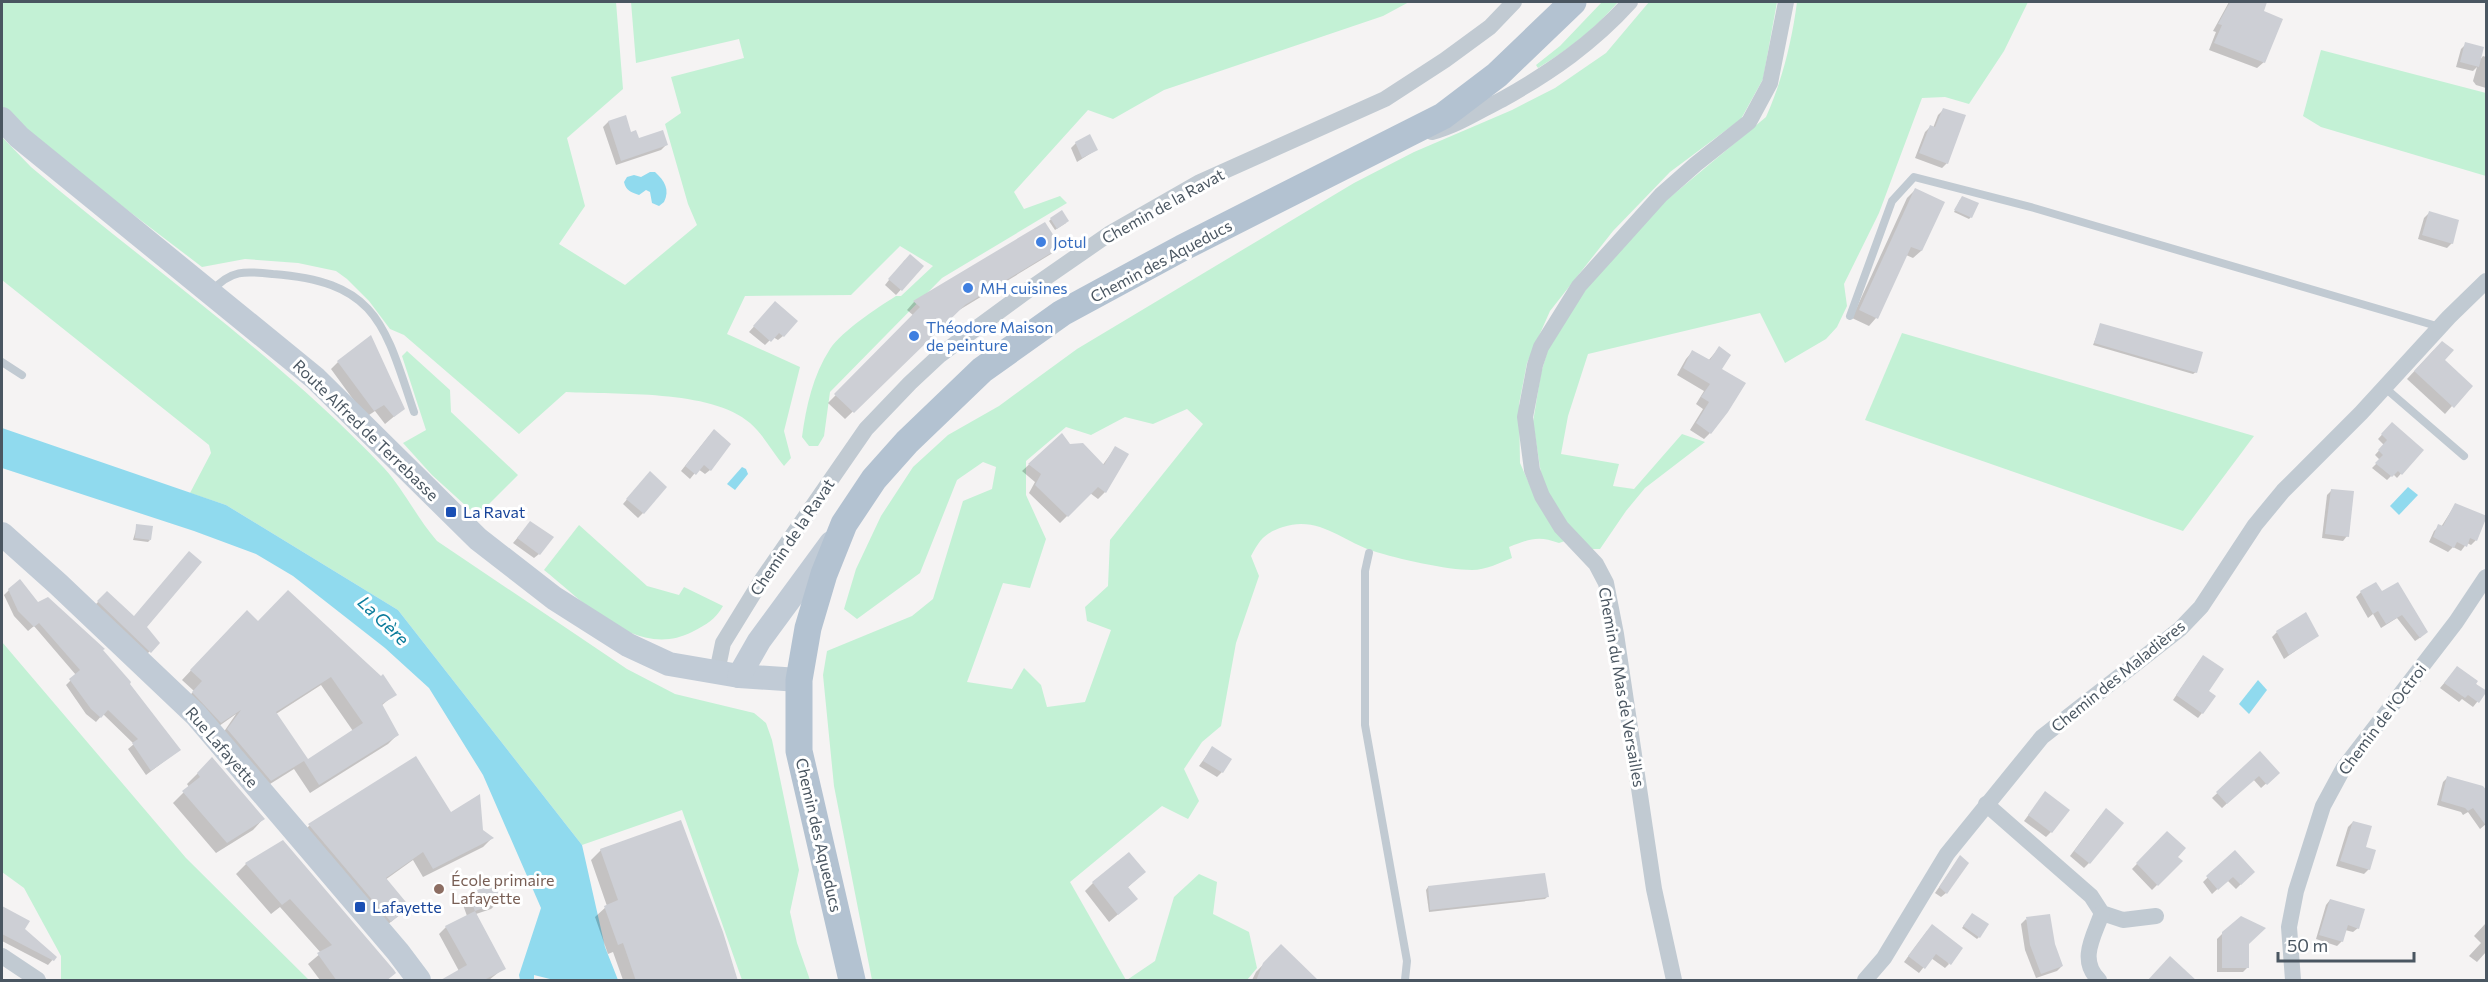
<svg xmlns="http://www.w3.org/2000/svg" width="2488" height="982" font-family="Commissioner,sans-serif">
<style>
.green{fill:#c3f1d5;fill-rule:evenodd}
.water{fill:#90daee}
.shadow{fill:#0003;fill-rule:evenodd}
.building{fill:#cdcfd5;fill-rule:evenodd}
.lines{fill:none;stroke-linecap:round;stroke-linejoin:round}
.lane{stroke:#c1cad2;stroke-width:8}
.street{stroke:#c1cad2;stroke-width:16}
.secondary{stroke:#c1cbd6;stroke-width:24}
.primary{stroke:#b3c2d1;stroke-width:27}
.shop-dot{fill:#3f7fe0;stroke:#fff;stroke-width:2}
.transit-dot{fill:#1a4fb4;stroke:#fff;stroke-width:2}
.education-dot{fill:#8d6e63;stroke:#fff;stroke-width:2}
.labels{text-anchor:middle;stroke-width:6;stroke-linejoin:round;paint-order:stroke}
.street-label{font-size:16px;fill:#4a5661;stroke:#fff}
.shop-label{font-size:16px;fill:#366cbe;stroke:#fff;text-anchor:start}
.transit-label{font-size:16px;fill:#164399;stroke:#fff;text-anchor:start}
.education-label{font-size:16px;fill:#785e54;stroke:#fff;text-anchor:start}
.water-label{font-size:18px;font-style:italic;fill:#0c7c9b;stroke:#fff}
</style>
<rect width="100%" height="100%" fill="#f5f3f3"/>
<!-- green -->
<g class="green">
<path d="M2 2H616L623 89 567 138 585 206 559 244 625 285 697 225 688 204 665 124 681 113 671 77 744 58 739 39 636 63 631 2H1409L1383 16 1164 90 1113 119 1088 110 1014 192 1024 209 1060 196 1067 203 942 278 830 392 824 436 818 446H809L802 437C806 407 813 375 830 349 842 331 877 308 896 296H901L933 266 900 246 851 295 745 296 727 334 800 367 784 431 791 458 784 466C773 453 763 434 750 423 711 389 616 395 566 392L519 434 404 335 390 329 369 301 347 279 336 271 298 263 245 259 202 267 21 129 2 106Z"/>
<path d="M1602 2H1618C1596 28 1568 50 1538 68L1536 65 1560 46Z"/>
<path d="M1649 2H1777L1763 79 1741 119 1670 172 1613 231 1550 311 1527 363 1519 404 1520 463 1532 490 1565 541 1559 543C1538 535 1530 539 1509 547L1512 558C1499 563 1486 570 1472 570 1447 570 1398 559 1373 551 1343 541 1318 515 1283 527 1265 533 1260 539 1251 556L1259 576 1236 643 1221 726 1202 742 1184 769 1199 801 1188 819 1162 806 1070 882 1126 980H872L834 786 823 675 827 651 912 616 933 599 963 501 992 489 996 467 983 462 957 480 920 573 857 619 844 609 856 569 881 516 913 467 948 435 999 406 1077 349 1354 183 1414 152 1512 110 1555 88 1606 53ZM1187 409 1203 424 1110 540 1108 586 1085 607 1087 621 1111 630 1085 702 1047 707 1041 685 1024 668 1012 689 967 682 1003 583 1030 588 1046 539 1026 495V461L1066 427 1091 435 1125 417 1153 424Z"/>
<path d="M1797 2H2028L2004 51 1969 104 1945 97 1922 98 1879 213 1844 284 1847 306 1837 327 1826 339 1785 363 1760 313 1588 354 1568 416 1561 454 1619 464 1613 486 1634 489 1682 434 1705 442 1645 488 1626 511 1600 549H1591L1556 511 1542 480 1533 422 1541 373 1549 346 1573 307 1615 250 1650 214 1766 117C1782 81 1792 41 1797 2Z"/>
<polygon points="2321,50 2486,93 2486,176 2321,127 2303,116"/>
<path d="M2 137 31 167C148 266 278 356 384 468 404 490 417 518 437 541L627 669 675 694 754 713 766 723 772 740 799 870 790 912 797 943 810 980H742L682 810 582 845 398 610 226 505 190 493 211 453 209 445 2 280Z"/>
<polygon points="1902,333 2254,436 2183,531 1865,420"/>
<polygon points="407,351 450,390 451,412 518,475 477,516 432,475 403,443 426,430 402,356"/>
<path d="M579 525 647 586 679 595 684 587 723 606C715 620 707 624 692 632 637 660 584 602 544 570Z"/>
<polygon points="2,642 186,858 309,980 61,980 61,956 24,888 2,872"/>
<polygon points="1199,874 1217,882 1213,914 1249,932 1257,968 1247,980 1127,980 1155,961 1174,897"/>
</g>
<!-- water -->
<g class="water">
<path d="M650 172H655C665 181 670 190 664 202L659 206 652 203 650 192 646 190 639 195C631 192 626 191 624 182L627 177 634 175 641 177Z"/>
<polygon points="2,428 226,505 398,610 582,845 605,947 618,980 554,980 534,975 534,980 520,980 519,975 541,908 483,775 429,688 385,648 293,576 256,554 194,531 2,468"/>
<polygon points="742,467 746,469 748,474 735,490 727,484"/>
<polygon points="2408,487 2418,495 2399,515 2390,506"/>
<polygon points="2258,680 2267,690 2249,714 2239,704"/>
</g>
<!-- shadow -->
<g class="shadow">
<polygon points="2229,2 2265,2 2262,12 2264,62 2257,68 2209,50 2216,32 2213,31"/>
<polygon points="2466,44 2480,60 2483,56 2486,57 2486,88 2476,85 2473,81 2477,67 2473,71 2456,67 2461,49"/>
<polygon points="1943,110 1947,163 1942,168 1915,158 1925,132 1930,127 1933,128 1938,115"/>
<polygon points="625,117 630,133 638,140 666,145 661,150 616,165 603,127 608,122"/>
<polygon points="1076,143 1096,150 1077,162 1071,148"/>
<polygon points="1915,190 1943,203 1921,251 1913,258 1906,255 1876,318 1869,326 1852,318 1907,198"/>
<polygon points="1960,200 1971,217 1969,219 1954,212"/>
<polygon points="2429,213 2452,243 2447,248 2418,239 2424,218"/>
<polygon points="1051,219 1066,223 1055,230 1049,221"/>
<polygon points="1044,224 1059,247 1051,254 956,312 845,419 828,403 914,316 907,310 914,302"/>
<polygon points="905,260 922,266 896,295 885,285"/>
<polygon points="775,303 783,336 778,340 773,337 765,345 749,332"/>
<polygon points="2101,325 2196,372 2193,374 2093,345"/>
<polygon points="1719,348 1720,370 1710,433 1704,439 1690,430 1703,409 1696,404 1704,391 1677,375 1686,359 1692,352 1708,361"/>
<polygon points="2434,350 2442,360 2452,406 2445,414 2407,379"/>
<polygon points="338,362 403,409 385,424 375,411 366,417 331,369"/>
<polygon points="2388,428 2422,450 2397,478 2393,474 2387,480 2372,468 2380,460 2375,455 2384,445 2378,439"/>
<polygon points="1061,435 1069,446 1102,466 1115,448 1105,492 1098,499 1090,493 1060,523 1029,493 1035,482 1022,471"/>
<polygon points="709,436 710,470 705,474 698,469 690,479 681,471"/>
<polygon points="645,478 643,513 638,518 623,504"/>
<polygon points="2331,491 2347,536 2343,541 2322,538 2327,495"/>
<polygon points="2455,505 2476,540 2471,545 2467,543 2461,551 2453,547 2448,552 2429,542 2434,531 2439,526 2441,527"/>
<polygon points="530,523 539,554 534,558 513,543"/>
<polygon points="137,526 150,540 148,542 133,540"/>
<polygon points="2398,584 2421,637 2415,641 2397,618 2381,628 2373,614 2368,618 2356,597 2361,592 2381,593"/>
<polygon points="9,590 38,604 101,650 179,750 146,775 128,749 134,744 103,714 96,722 86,714 66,685 76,675 34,626 28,631 14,616 4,595"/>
<polygon points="107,593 158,643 145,656 93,607"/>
<path d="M238 620 258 623 395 694 381 706 397 735 388 744 310 793 294 769 262 789 219 739 236 714 212 731 184 701 194 691 182 680ZM321 685 353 731 307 761 276 714Z"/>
<polygon points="2277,632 2317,636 2284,659 2272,637"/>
<polygon points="2199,662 2207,691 2202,713 2198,718 2173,700"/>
<polygon points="2457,668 2485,692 2473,707 2462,699 2459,702 2440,688"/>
<polygon points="1212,748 1222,772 1217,777 1199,766"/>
<polygon points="2260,753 2278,773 2261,788 2253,779 2222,808 2212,798"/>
<polygon points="415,758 450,814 492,838 483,847 423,877 413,860 385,880 398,916 381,930 300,835 309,826"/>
<polygon points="202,769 263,819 253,830 216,853 173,803 189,787 187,784"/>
<polygon points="2447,778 2482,787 2486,824 2480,829 2468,812 2463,815 2461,812 2437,805 2443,782"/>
<polygon points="2045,793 2051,832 2046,837 2024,821"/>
<polygon points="2101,815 2089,863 2084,868 2070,856"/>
<polygon points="2353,822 2364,848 2369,869 2364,874 2336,866 2348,827"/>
<polygon points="2167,833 2176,857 2181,861 2152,890 2132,869"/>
<polygon points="282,842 386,980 320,980 308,964 321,953 280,907 271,914 236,874 246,864"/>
<polygon points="601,850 737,980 623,980 613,952 608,954 595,917 607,906 591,860"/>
<polygon points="2234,852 2253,872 2236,889 2227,880 2212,894 2203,882"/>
<polygon points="1960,857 1946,893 1941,897 1935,893"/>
<polygon points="1144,872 1127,888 1136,899 1109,922 1085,891 1093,883"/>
<polygon points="1428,887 1547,897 1545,899 1429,912 1426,890"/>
<polygon points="469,895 498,902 491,909 476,914 504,968 489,980 442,980 459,971 439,934 446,927 467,916 462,902"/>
<polygon points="2330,900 2358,928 2353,932 2345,930 2342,941 2337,946 2316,939 2326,905"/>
<polygon points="2,908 28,921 23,929 55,957 48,965 2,941"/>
<polygon points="1970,917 1979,937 1977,939 1962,928"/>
<polygon points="2026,919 2062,966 2057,971 2036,978 2025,950 2021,924"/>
<polygon points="2486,923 2486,952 2477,962 2469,956 2481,943 2474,936"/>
<polygon points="1927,931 1949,964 1945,968 1931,958 1919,973 1904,962"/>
<polygon points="2223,933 2247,944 2248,967 2243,972 2217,972 2217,939"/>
<polygon points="1281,946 1317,980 1252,980 1256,972"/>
</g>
<!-- building -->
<g class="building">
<polygon points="2230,2 2267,2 2264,11 2283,19 2265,63 2214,43 2222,25 2218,24"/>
<polygon points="2465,42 2484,47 2479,67 2460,62"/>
<polygon points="1943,108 1966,115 1948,164 1919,153 1930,125 1935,127"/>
<polygon points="626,115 631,132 636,130 639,138 663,130 668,145 621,161 608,121"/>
<polygon points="1090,134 1098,150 1082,158 1075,142"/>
<polygon points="1915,188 1945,202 1922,251 1911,247 1878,319 1859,310"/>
<polygon points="1962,196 1979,203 1972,218 1954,210"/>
<polygon points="1062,210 1069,221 1057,229 1050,218"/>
<polygon points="2429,211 2459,220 2453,244 2422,235"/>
<polygon points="1045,222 1061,247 965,305 854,413 834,394 920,307 913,301"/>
<polygon points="910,254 924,266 902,291 888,279"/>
<polygon points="775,301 798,321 784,337 779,333 771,342 753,326"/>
<polygon points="2100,323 2203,352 2197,373 2094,343"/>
<polygon points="371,335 405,409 394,417 384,405 374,411 337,361"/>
<polygon points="2442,341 2454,350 2445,360 2473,386 2454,408 2414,371"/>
<polygon points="1719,346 1731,355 1722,369 1746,383 1728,412 1711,434 1696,423 1709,402 1701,397 1710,384 1683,368 1692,350 1710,360"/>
<polygon points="2392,422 2424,450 2402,475 2398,471 2392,477 2375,463 2383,455 2378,450 2387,440 2381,434"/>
<polygon points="714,429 731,444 711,471 704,465 696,475 685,466"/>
<polygon points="1062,433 1070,444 1083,443 1104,465 1115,446 1129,454 1106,493 1098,487 1068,517 1035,485 1041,474 1028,464"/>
<polygon points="650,471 667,487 644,514 626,499"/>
<polygon points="2331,489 2354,491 2349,537 2325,534"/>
<polygon points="2455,503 2487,516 2477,541 2470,538 2467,547 2457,542 2454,548 2433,537 2438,524 2443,526"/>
<polygon points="530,521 554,537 540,555 517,538"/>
<polygon points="136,524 153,526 151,540 135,538"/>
<polygon points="189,551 202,562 147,627 160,643 151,653 97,601 107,591 134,616"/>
<polygon points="20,579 38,602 48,597 105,649 103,650 131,682 130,684 181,750 151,771 132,743 138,739 108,710 101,718 91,709 69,679 80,670 39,623 34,627 18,611 8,589"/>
<polygon points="2376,582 2382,591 2398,582 2428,632 2420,638 2402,615 2386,624 2378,611 2373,614 2360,591"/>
<path d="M288 590 381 676 383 674 397 695 382 704 399 735 319 785 304 761 271 781 227 729 241 710 221 723 192 692 202 681 190 670 247 610 258 621ZM331 677 363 723 308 759 276 712Z"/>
<polygon points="2306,612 2319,636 2289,655 2276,631"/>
<polygon points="2203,655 2224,669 2209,691 2216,696 2203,714 2176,695"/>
<polygon points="2457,666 2478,681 2476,684 2487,691 2479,703 2468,695 2465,698 2444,683"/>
<polygon points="1212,746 1232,759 1223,773 1203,761"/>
<polygon points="2260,751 2280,773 2267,785 2259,776 2227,804 2216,792"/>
<polygon points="416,756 451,812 480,794 483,830 494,838 433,869 423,852 386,878 410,907 391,922 308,824"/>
<polygon points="212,757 265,819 227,843 182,791 200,777 197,773"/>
<polygon points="2447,776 2483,786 2487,791 2487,827 2473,808 2468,811 2465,808 2441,801"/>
<polygon points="2045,791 2070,810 2052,833 2028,815"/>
<polygon points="2106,808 2124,823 2090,864 2074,851"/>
<polygon points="681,820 723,932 738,981 636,981 623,943 618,945 604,906 618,900 600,849"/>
<polygon points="2353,821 2372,826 2366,847 2376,850 2370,870 2340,861"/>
<polygon points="2167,831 2186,848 2178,857 2183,861 2158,886 2136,863"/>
<polygon points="283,840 394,970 396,973 386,981 337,981 317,953 332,945 290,899 282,905 245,863"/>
<polygon points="2235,850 2255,872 2241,885 2233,877 2218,890 2206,876"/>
<polygon points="1129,852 1146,872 1128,887 1138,899 1118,915 1092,882"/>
<polygon points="1960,855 1969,863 1947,894 1939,887"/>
<polygon points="1545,873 1549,897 1430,910 1428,886"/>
<polygon points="496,882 500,902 475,911 506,969 482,981 439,981 467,965 445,926 475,911 468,894"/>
<polygon points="2330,899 2365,909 2359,929 2348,925 2343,942 2319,935"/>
<polygon points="2,906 30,921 25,929 57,957 54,961 2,934"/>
<polygon points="1972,913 1989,924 1980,938 1963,926"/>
<polygon points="2050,914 2055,944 2063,966 2041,974 2030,945 2026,917"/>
<polygon points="2241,916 2266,928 2249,944 2249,968 2222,968 2222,932"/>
<polygon points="1932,924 1963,948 1951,965 1936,954 1925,969 1908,956"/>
<polygon points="1281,944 1319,981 1256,981 1263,963"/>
<polygon points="2170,956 2197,981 2147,981"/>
</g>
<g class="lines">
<!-- lane -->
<g class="lane">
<path d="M211 292C230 269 246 271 273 274 377 282 384 323 414 412"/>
<polyline points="1850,316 1892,201 1914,177 2034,208 2440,327"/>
<polyline points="2,362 22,375"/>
<polyline points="2384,387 2464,456"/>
<polyline points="1369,553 1365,571 1365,725 1407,961 1405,980"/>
</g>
<!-- street -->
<g class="street">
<path d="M1432 132C1458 125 1479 111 1503 99 1551 72 1593 43 1630 2"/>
<polyline points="717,672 723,643 763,578 866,429 910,383 940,355 1031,288 1109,234 1200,182 1385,99 1445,60 1490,27 1514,2"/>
<polyline points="1986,804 2091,896 2102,913 2123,920 2156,916"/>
<polyline points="2,956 38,980"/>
<polyline points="1674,980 1654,889 1616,634 1606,583 1596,564 1561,527 1542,496 1532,470 1525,417 1535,365 1541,347 1579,286 1661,195 1696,164 1749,122 1770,83 1786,2"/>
<polyline points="1865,980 1884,958 1947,854 2042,737 2180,629 2201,607 2255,525 2283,491 2361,413 2449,317 2486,281"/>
<path d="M2099 980C2078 960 2094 936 2102 913"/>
<polyline points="2293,980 2289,927 2296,891 2323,806 2343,769 2456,622 2486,577"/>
</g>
<!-- secondary -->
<g class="secondary">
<polyline points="2,119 19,137 315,378 478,539 554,598 628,645 669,664 739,676 799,680"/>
<polyline points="2,534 58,584 196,715 398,952 419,980"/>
<polyline points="739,676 759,641 831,543"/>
</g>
<!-- primary -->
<polyline class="primary" points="852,980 799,751 799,680 808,628 824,574 844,524 874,479 907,442 982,370 1062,313 1182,248 1443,116 1497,75 1573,2"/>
</g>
<!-- markers -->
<g class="shop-dot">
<circle cx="1041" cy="242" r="6"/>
<circle cx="968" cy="288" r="6"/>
<circle cx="914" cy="336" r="6"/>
</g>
<g class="transit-dot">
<rect x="445" y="506" width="12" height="12" rx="3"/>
<rect x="354" y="901" width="12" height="12" rx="3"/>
</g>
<circle class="education-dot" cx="439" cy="889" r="6"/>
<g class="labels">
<!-- street labels -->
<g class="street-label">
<text transform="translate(1163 206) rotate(-29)" y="6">Chemin de la Ravat</text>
<text transform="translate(1161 261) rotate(-28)" y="6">Chemin des Aqueducs</text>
<text transform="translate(366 430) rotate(44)" y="6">Route Alfred de Terrebasse</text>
<text transform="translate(792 537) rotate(-56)" y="6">Chemin de la Ravat</text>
<text transform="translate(2118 676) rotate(-39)" y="6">Chemin des Maladières</text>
<text transform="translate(1622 687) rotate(80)" y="6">Chemin du Mas de Versailles</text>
<text transform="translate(2382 719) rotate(-53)" y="6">Chemin de l'Octroi</text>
<text transform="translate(222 747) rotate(49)" y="6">Rue Lafayette</text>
<text transform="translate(819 835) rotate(77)" y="6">Chemin des Aqueducs</text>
</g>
<!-- shop labels -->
<g class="shop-label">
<text x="1053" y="248">Jotul</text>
<text x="980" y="294">MH cuisines</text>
<text x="926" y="333">Théodore Maison<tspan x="926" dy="18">de peinture</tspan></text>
</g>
<!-- transit labels -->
<g class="transit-label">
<text x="463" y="518">La Ravat</text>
<text x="372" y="913">Lafayette</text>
</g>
<!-- education labels -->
<g class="education-label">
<text x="451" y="886">École primaire<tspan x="451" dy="18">Lafayette</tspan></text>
</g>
<!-- water labels -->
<g class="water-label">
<text transform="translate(383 621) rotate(44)" y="6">La Gère</text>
</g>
</g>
<!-- border -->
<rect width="2488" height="982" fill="none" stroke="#4a5661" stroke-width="6"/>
<!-- scale -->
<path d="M2278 952v9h136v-9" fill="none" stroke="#4a5661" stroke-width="3"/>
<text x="2287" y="952" font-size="18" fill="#4a5661" stroke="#ffffff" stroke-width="4.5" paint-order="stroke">50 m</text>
</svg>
